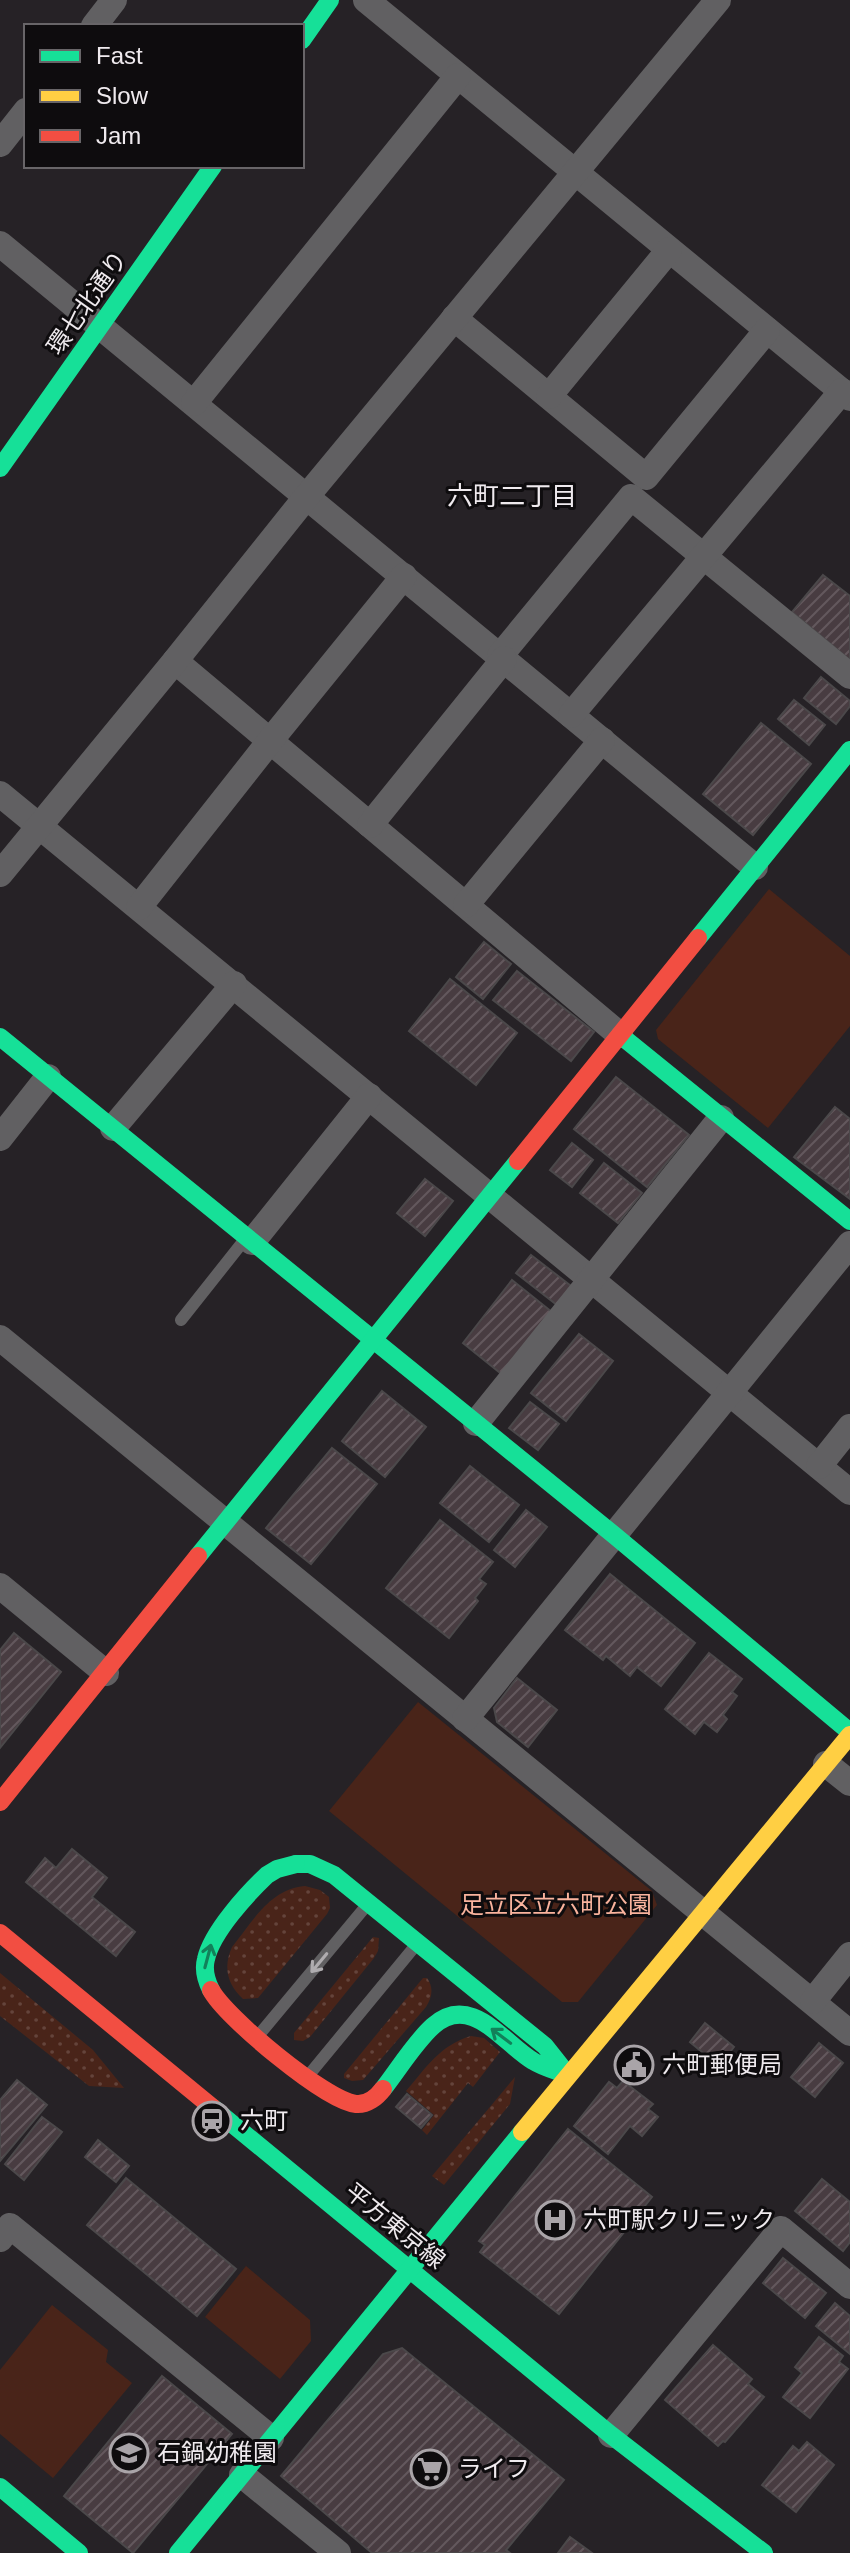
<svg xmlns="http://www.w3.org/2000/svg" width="850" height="2553" font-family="Arial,'Noto Sans JP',sans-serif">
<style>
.grass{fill:url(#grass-dots)}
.park{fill:#492419}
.building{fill:url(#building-hatch);stroke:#4b484a;stroke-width:2}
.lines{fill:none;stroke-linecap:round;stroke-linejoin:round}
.lane{stroke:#616062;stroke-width:12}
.street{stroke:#616062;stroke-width:26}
.fast{stroke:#16e098;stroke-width:18}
.slow{stroke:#ffcf43;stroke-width:18}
.jam{stroke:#f24e42;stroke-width:18}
.oneway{stroke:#12815a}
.oneway2{stroke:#afacaf}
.labels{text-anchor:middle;stroke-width:6;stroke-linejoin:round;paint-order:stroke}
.street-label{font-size:24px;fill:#efeaee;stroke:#0e0c0e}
.park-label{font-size:24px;fill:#fab39d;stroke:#0e0c0e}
.poi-label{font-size:24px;fill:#efeaee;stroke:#0e0c0e;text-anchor:start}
.neighbourhood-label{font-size:26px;fill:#efeaee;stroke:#0e0c0e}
</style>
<defs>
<pattern id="grass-dots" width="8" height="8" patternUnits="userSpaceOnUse" patternTransform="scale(2)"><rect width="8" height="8" fill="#492419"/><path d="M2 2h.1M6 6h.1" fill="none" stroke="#64443b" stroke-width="1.8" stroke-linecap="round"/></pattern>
<pattern id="building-hatch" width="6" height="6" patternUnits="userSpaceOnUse" patternTransform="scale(2)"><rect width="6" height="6" fill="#483c41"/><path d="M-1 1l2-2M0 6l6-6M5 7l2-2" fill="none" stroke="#63585d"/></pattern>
</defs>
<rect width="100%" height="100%" fill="#262226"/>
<!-- grass -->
<g class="grass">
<path d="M305 1886 320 1890 329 1897 330 1908 327 1914 258 1998 243 1999C227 1984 223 1967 232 1947 253 1921 270 1889 305 1886Z"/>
<polygon points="373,1937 379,1938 378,1951 374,1958 310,2037 303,2041 294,2040 294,2033"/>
<polygon points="0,1973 93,2050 124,2088 89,2086 0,2016"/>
<path d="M423 1978H427C434 1988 432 1997 426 2007L363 2080 352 2081 344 2078V2074Z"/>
<path d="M471 2036 484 2038 500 2052 473 2087 468 2083 427 2135 422 2130 434 2115 406 2091C426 2068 440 2045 471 2036Z"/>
<polygon points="515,2077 510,2104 444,2185 432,2176"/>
</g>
<!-- park -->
<g class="park">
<polygon points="769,889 850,956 850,1026 768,1128 658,1039 656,1030"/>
<polygon points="418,1702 652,1891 657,1905 578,2002 562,2002 329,1811"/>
<polygon points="246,2266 310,2320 311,2341 280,2379 205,2317"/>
<polygon points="52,2305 108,2350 106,2362 132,2383 53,2478 0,2434 0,2370"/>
</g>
<!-- building -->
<g class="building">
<polygon points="823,575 850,596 850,660 792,612"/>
<polygon points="821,677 850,701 850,706 836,724 804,698"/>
<polygon points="794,700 825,725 809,745 778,719"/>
<polygon points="761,723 811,764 753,835 703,794"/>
<polygon points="484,942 511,964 483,999 456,977"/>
<polygon points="517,971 594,1032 571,1061 493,1000"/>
<polygon points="450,979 517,1033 476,1085 409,1031"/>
<polygon points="616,1077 689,1135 647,1187 574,1129"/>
<polygon points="835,1107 850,1119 850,1199 794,1157"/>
<polygon points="572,1143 593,1160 572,1187 550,1170"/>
<polygon points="604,1163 642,1193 618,1223 580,1193"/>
<polygon points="425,1179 453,1201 425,1236 397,1213"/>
<polygon points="531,1255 571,1286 557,1305 516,1273"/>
<polygon points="512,1280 553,1313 504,1376 463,1343"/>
<polygon points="579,1334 613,1361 566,1421 531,1393"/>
<polygon points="382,1391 426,1427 385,1477 342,1441"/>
<polygon points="530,1402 559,1424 538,1450 509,1428"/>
<polygon points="332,1448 377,1484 311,1564 266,1528"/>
<polygon points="470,1466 519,1505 489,1542 440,1503"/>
<polygon points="526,1510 547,1527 515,1567 494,1550"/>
<polygon points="440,1520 493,1562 479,1579 486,1584 475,1598 478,1601 449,1638 386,1588"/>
<polygon points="610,1574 695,1643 661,1686 637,1667 630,1676 606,1656 603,1660 565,1630"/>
<polygon points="14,1633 61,1672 0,1748 0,1650"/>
<polygon points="709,1653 742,1679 732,1692 737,1696 723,1715 727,1719 717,1732 704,1722 695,1734 665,1709"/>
<polygon points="517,1678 557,1710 528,1747 497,1722 494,1708"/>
<polygon points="72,1849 107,1878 92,1897 135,1932 116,1956 26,1882 45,1858 56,1868"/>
<polygon points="705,2023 734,2047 719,2066 690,2042"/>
<polygon points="819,2043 843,2063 815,2097 791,2077"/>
<polygon points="17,2080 47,2105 0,2161 0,2100"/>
<polygon points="623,2081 653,2104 648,2109 658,2117 642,2136 630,2126 608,2154 574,2126 609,2082 617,2088"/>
<polygon points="407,2094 432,2115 421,2128 396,2107"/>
<polygon points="42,2117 62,2132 24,2180 5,2164"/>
<polygon points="568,2129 652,2197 559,2314 480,2252 485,2245 479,2241"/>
<polygon points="98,2140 129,2166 116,2182 85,2157"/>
<polygon points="126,2178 236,2269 197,2316 87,2225"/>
<polygon points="822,2179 850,2202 850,2242 843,2251 795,2211"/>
<polygon points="783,2258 826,2293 805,2318 763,2283"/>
<polygon points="835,2303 850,2316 850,2354 816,2326"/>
<polygon points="819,2337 843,2356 839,2362 848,2369 810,2418 783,2397 802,2373 795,2367"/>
<polygon points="713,2345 752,2379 748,2384 764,2397 725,2442 723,2441 718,2446 665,2400"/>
<polygon points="402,2348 564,2480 506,2550 510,2553 372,2553 281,2476 383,2354"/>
<polygon points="162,2376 232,2434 133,2553 64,2496"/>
<polygon points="807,2442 834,2465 796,2512 762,2485 793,2446 799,2451"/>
<polygon points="570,2537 592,2553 558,2553"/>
</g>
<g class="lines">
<!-- lane -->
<g class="lane">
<polyline points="181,1320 246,1238"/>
<polyline points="258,2036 367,1905"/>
<polyline points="308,2076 416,1945"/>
</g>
<!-- street -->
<g class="street">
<polyline points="366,0 850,398"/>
<polyline points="94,26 114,0"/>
<polyline points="0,144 26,111"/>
<polyline points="0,244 755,867"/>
<polyline points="454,318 646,477 767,330"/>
<polyline points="549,396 669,250"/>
<polyline points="194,403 458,76"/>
<polyline points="500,656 631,497 850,676"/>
<polyline points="175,661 620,1035"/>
<polyline points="571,715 842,391"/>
<polyline points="0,794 850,1492"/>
<polyline points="370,825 504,659"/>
<polyline points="0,874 175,661 307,496 718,0"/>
<polyline points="466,905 602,740"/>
<polyline points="139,907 270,741 404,576"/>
<polyline points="113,1128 234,984"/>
<polyline points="0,1138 48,1077"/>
<polyline points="252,1242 369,1096"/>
<polyline points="0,1338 850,2033"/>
<polyline points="476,1423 721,1118"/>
<polyline points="819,1466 850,1427"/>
<polyline points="0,1586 106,1673"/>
<polyline points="465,1719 850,1244"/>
<polyline points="826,1764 850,1783"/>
<polyline points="813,2001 850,1955"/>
<polyline points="0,2239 10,2226 271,2438"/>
<polyline points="611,2435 781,2229 850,2286"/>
<polyline points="242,2475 338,2553"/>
</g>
<!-- fast -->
<g class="fast">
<polyline points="302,40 330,0"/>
<polyline points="0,468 213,166"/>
<polyline points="698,938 850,750"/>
<polyline points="620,1035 850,1221"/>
<polyline points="0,1037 614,1535 850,1732"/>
<polyline points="198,1556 518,1161"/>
<path d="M296 1864H310L334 1875 545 2046 568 2075C557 2071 544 2068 533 2061 503 2043 471 1992 433 2026 415 2042 398 2070 383 2089"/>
<path d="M211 1990C206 1980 203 1970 206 1959 212 1932 247 1894 267 1875L277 1869 296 1864"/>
<polyline points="213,2108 611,2435 764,2553"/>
<polyline points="0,2487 79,2553"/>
<polyline points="178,2553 522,2132"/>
</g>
<!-- slow -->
<polyline class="slow" points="522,2132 850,1735"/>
<!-- jam -->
<g class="jam">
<polyline points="518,1161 698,938"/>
<polyline points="0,1802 198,1556"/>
<polyline points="0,1933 213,2108"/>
<path d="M211 1990C225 2017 326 2101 356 2104 367 2105 377 2097 383 2089"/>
</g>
</g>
<!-- one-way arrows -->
<defs><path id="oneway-shaft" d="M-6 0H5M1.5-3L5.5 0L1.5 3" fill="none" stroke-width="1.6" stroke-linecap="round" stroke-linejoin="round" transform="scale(2)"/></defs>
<g class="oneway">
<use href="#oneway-shaft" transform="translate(208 1956) rotate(-75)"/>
<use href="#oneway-shaft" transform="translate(501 2036) rotate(-143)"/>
</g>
<use class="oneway2" href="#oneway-shaft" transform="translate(319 1963) rotate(130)"/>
<!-- icons -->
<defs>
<g id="civic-ring" transform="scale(2)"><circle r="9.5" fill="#0e0c0e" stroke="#a9a4a8" stroke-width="1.5"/><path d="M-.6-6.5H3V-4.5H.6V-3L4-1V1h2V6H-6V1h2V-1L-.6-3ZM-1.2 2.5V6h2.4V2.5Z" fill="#a9a4a8"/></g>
<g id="station-ring" transform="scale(2)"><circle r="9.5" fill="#0e0c0e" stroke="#a9a4a8" stroke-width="1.5"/><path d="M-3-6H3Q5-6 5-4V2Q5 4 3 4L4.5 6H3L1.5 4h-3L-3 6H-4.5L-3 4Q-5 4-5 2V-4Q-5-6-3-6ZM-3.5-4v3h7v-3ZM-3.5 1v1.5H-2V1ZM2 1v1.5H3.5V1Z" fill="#a9a4a8"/></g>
<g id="hospital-ring" transform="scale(2)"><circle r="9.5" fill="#0e0c0e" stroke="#a9a4a8" stroke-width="1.5"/><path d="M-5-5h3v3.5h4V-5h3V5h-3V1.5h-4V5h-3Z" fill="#a9a4a8"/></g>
<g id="school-ring" transform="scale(2)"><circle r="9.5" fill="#0e0c0e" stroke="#a9a4a8" stroke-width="1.5"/><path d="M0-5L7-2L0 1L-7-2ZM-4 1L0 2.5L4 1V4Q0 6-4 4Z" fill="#a9a4a8"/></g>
<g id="supermarket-ring" transform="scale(2)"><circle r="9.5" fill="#0e0c0e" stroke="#a9a4a8" stroke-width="1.5"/><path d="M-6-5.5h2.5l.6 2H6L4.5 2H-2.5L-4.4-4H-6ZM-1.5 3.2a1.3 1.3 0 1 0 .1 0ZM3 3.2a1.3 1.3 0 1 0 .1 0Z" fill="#a9a4a8"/></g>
</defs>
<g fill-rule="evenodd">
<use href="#civic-ring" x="634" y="2065"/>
<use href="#station-ring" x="212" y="2121"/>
<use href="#hospital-ring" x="555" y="2220"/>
<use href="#school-ring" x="129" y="2453"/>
<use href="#supermarket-ring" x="430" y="2469"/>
</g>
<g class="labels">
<!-- street labels -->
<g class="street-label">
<text transform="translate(87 303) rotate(-55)" y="8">環七北通り</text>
<text transform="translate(395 2226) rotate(39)" y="8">平方東京線</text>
</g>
<!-- park labels -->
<g class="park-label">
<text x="556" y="1913">足立区立六町公園</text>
</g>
<!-- poi labels -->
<g class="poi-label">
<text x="662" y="2073">六町郵便局</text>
<text x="240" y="2129">六町</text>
<text x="583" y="2228">六町駅クリニック</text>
<text x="157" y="2461">石鍋幼稚園</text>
<text x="458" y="2477">ライフ</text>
</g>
<!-- neighbourhood labels -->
<g class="neighbourhood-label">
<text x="512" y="505">六町二丁目</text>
</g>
</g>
<!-- legend -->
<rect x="24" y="24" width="280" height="144" fill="#0e0c0e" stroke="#686568" stroke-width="2"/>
<rect x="40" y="50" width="40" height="12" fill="#16e098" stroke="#686568" stroke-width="2"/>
<text x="96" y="64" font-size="24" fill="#efeaee">Fast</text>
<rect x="40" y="90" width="40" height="12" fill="#ffcf43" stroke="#686568" stroke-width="2"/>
<text x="96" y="104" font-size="24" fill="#efeaee">Slow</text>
<rect x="40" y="130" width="40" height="12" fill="#f24e42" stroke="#686568" stroke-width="2"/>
<text x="96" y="144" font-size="24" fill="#efeaee">Jam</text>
</svg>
